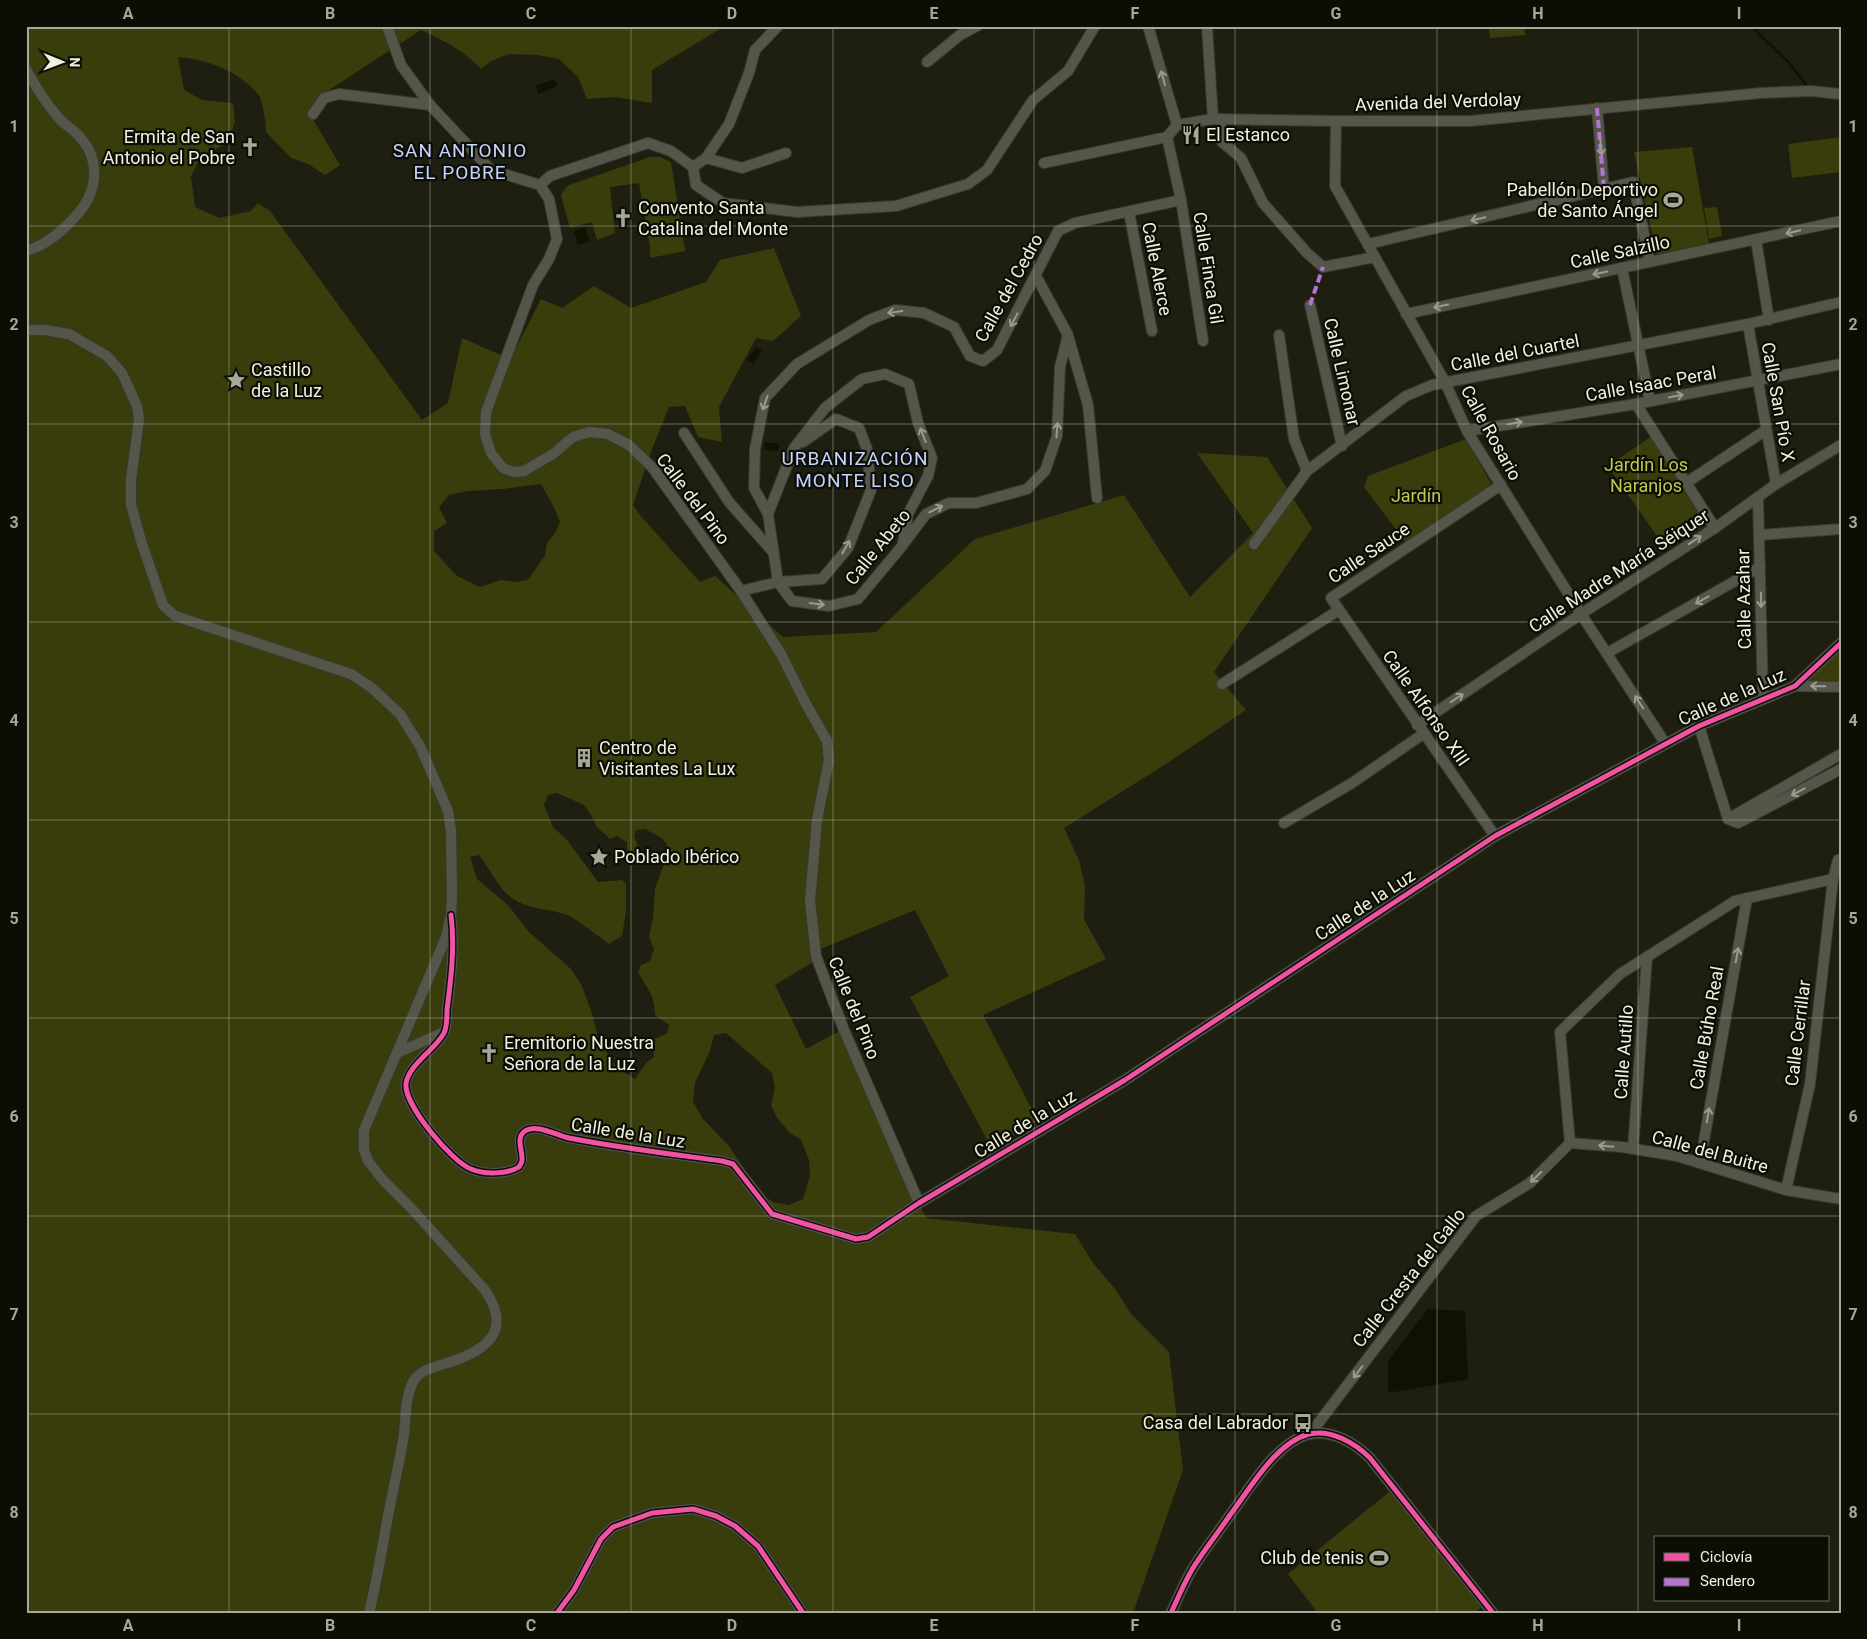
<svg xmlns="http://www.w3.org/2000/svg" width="1867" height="1639" font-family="Roboto,sans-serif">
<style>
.green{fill:#393c0b;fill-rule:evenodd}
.water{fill:#101101}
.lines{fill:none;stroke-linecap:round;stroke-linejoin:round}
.stream{stroke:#101101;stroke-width:2.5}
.minor-casing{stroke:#3a3b31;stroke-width:12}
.minor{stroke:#54564a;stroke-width:10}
.quiet{stroke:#b673d3;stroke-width:4;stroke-dasharray:8 4;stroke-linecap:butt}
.cycleway-casing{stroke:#0c0d04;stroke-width:8}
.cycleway{stroke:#f153a3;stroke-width:5}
.oneway{stroke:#9a9c8e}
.grid{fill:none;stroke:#a6a898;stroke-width:1;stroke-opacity:0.55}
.labels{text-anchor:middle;stroke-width:4.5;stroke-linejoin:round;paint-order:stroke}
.street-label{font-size:18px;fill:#eff2e1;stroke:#0c0d04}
.poi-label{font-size:18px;fill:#eff2e1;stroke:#0c0d04;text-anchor:start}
.park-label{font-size:18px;fill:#c0ca51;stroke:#0c0d04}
.neighbourhood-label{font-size:19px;letter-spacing:1px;fill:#c4d4fe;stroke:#0c0d04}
.neatline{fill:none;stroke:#a6a898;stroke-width:2}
.grid-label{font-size:16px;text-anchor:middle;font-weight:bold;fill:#a6a898}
</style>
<rect width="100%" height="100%" fill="#1e1f10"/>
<!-- green -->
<g class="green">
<path d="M26 26H725L652 70V103L615 97 587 99 578 77 559 59 537 55 509 54 491 61 481 69C464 50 444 41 421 30L317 98 308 111 340 165 325 175 308 164 291 158 266 132C266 123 263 101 258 94 239 71 206 59 178 57L184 90 202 100 233 103 235 122 228 142 200 159 191 176 195 207 219 218 251 211 258 203 270 211 422 420 448 403 462 338 503 356 516 348 541 299 562 308 594 286 631 308 706 282 720 260 774 248 801 316 773 341 756 338 719 407 722 442 698 437 685 406 669 407 652 449 633 505 639 514 700 582 715 576 783 637 876 632 975 539 1124 495 1190 597 1253 533 1197 453 1267 457 1312 528 1214 672 1246 710 1166 764 1064 828 1079 860 1085 886 1084 919 1106 959 983 1015 1038 1121 992 1149 910 997 949 976 915 910 818 950 813 962 775 985 806 1049 840 1031 926 1218 1075 1234 1093 1263 1116 1290 1131 1314 1169 1352 1183 1470 1133 1613H26ZM541 484 554 507 560 522 555 533 547 543 545 555 528 580 516 582 501 580 480 587 457 576 434 551V531L447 523 439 507 449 495 467 491 503 489ZM557 793 584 805 590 813 597 827 610 839 617 836 627 842C627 853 629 860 640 866L641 854 634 836 636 830 645 829 663 839 667 845 665 861 655 889 654 901 653 918 649 937 654 949 650 961 641 965 638 972C648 991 654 992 655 1015L669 1025 667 1033 653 1040 654 1057 646 1063 635 1079 617 1068 599 1041 592 1013 582 986 571 969 529 932 508 905 477 879 470 857 479 855C487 865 500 889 509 896 527 910 547 908 567 915 577 919 599 937 609 944L622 936 626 912V884L622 880 598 882 567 840 553 827 544 805 548 795ZM726 1033 772 1073 775 1088 771 1105 777 1118 790 1133 801 1140 809 1160 810 1176 803 1199 789 1205 773 1202 760 1193 729 1146 703 1119 693 1102 695 1083 710 1051 714 1035Z"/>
<polygon points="1489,26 1524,26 1525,35 1490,38"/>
<polygon points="1841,137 1841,172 1792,178 1788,144"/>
<polygon points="1692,147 1710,249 1657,256 1634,152"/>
<polygon points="650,157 660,157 671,162 685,251 650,258 650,247 639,183 610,187 615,233 597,240 592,222 570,228 561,196 563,191 569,185"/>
<polygon points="1717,207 1722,236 1709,239 1704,208"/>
<polygon points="1652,436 1708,524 1666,549 1608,466"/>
<polygon points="1466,439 1493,487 1407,544 1364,487 1368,476"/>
<polygon points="1841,643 1841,687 1795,686"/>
<polygon points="1394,1488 1486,1604 1474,1613 1318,1613 1288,1574"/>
</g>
<!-- water -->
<g class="water">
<polygon points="554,79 557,86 538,94 536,86"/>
<polygon points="585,227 590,241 578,245 574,231"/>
<polygon points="756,347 762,351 753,364 747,360"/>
<polygon points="765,442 780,444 778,451 764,449"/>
<polygon points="1428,1309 1465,1311 1468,1379 1388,1393 1388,1361"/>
</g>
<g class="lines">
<!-- stream -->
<polyline class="stream" points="1751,26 1789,63 1808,87"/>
<!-- minor casing -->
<g class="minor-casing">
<g id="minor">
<polyline points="387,26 401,65 430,105 491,170 540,185 549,199 557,239 549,259 533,285 486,412 485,434 491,453 503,468 514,472 524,471 553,454 573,437 589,432 608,434 629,445 652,467 741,591 781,654 806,704 827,741 829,760 817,820 810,900 816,956 844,1030 919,1203"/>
<polyline points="1148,26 1177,125"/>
<polyline points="1207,26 1213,119"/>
<polyline points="927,62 960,35 977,26"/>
<path d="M26 69C35 86 45 102 58 117 63 124 72 128 78 135 102 160 98 193 75 217 62 231 46 246 26 251"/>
<polyline points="1597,108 1604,189"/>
<polyline points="313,114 324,98 339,94 430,105"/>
<polyline points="1221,119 1222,142 1241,158 1263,203 1307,253 1323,267 1375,257"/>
<polyline points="1336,121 1335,186 1445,382 1467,431 1581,614 1665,743"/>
<polyline points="1167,137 1181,200 1203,341"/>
<polyline points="706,158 742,168 786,153"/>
<polyline points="1044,163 1167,137 1177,125 1213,119 1336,121 1470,121 1761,93 1811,91 1841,94"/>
<polyline points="693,167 706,158 729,124 749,73 755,50 778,26"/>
<polyline points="540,185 550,176 648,143 671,151 693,167 696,185 723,203 797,212 896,206 968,184 987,170 1033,100 1068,71 1095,26"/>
<polyline points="1129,212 1152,331"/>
<polyline points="1756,240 1769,320"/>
<polyline points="1368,244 1633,182 1650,262"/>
<polyline points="1622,268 1650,401"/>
<polyline points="1036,276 1068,335 1060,367 1057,436 1045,471 1027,489 976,503 949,503 926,514 902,546 858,599 829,606 792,601 778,582 768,514 754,488 755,449 765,398 797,364 869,320 895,310 924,313 954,327 970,356 983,361 997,350 1058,231 1075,223 1181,200"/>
<polyline points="1310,305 1342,446"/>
<polyline points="1406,314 1841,221"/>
<polyline points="1748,324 1776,484"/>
<path d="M26 330H45L69 334 107 356 122 373 137 406 139 419 131 480V505L142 544 163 605 175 616 351 674 372 688 400 714 420 746 448 811 451 831 452 896 451 915 446 937 364 1130V1150L368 1161 383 1180 411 1208 485 1290C509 1326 494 1346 456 1360 443 1365 420 1368 413 1382 405 1398 406 1416 404 1434 400 1461 393 1489 388 1516 382 1548 377 1581 369 1613"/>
<polyline points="1279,335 1294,439 1307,471"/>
<polyline points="1068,336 1088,405 1097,498"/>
<polyline points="1636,404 1715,528"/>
<polyline points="1467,431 1636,404 1841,364"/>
<polyline points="684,433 729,502 773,552"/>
<polyline points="1686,483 1766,430"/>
<polyline points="1758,498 1763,699"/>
<polyline points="768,514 794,448 825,408 862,379 885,374 909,384 918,423 932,458 928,476 908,514 903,543"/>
<polyline points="1759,535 1841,529"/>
<polyline points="1254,544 1307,471 1406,396 1432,385 1748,324 1841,302"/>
<polyline points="741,591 778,582 822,579 848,548 871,490 867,449 859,428 836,419 803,442"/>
<polyline points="1607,653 1760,567"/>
<polyline points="1222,684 1339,610"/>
<polyline points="1795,686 1841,687"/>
<polyline points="1417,725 1581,614 1715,528 1776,484 1841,445"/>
<polyline points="1699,726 1728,819 1841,754"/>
<polyline points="1728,819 1738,823 1841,769"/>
<polyline points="1284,823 1352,783 1423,734"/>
<polyline points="1495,836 1331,598 1501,485"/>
<path d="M451 915C455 946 451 979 447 1010 447 1017 447 1027 444 1033 436 1049 408 1065 406 1084 404 1105 452 1162 471 1169 485 1175 508 1174 519 1167 520 1165 522 1163 522 1160 523 1151 515 1138 525 1131 537 1123 557 1136 569 1138 620 1148 671 1154 722 1161L733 1164 772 1214 856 1239 868 1237 919 1203 1125 1080 1495 836 1699 726 1795 686 1841 643"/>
<polyline points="397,1053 442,1033"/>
<polyline points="1570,1143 1560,1032 1620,974 1735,901 1833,879 1838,860 1841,859"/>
<polyline points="1570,1143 1622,1147 1677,1156 1786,1190 1841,1199"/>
<polyline points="1633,1149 1647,957"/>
<polyline points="1700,1163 1747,898"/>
<polyline points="1786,1190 1810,1084 1833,879"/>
<polyline points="1310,1434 1476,1216 1530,1183 1570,1143"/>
<polyline points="557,1613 574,1590 601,1539 613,1527 652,1513 693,1509 716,1516 735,1526 758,1546 803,1613"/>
<path d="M1171 1613C1178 1598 1184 1583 1193 1568 1204 1550 1218 1533 1230 1515 1250 1489 1275 1443 1309 1434 1331 1429 1355 1443 1370 1458L1493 1613"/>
</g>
</g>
<!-- minor -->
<use href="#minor" class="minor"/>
<!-- quiet -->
<g class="quiet">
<polyline points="1597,108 1604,189"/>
<polyline points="1310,305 1323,267"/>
</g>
<!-- cycleway casing -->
<g class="cycleway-casing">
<g id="cycleway">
<path d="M451 915C455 946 451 979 447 1010 447 1017 447 1027 444 1033 436 1049 408 1065 406 1084 404 1105 452 1162 471 1169 485 1175 508 1174 519 1167 520 1165 522 1163 522 1160 523 1151 515 1138 525 1131 537 1123 557 1136 569 1138 620 1148 671 1154 722 1161L733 1164 772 1214 856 1239 868 1237 919 1203 1125 1080 1495 836 1699 726 1795 686 1841 643"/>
<polyline points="557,1613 574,1590 601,1539 613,1527 652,1513 693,1509 716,1516 735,1526 758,1546 803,1613"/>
<path d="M1171 1613C1178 1598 1184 1583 1193 1568 1204 1550 1218 1533 1230 1515 1250 1489 1275 1443 1309 1434 1331 1429 1355 1443 1370 1458L1493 1613"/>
</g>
</g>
<!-- cycleway -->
<use href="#cycleway" class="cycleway"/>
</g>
<!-- one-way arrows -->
<defs><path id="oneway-shaft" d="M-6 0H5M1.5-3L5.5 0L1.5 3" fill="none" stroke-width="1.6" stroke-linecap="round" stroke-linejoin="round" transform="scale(1.25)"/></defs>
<g class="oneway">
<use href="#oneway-shaft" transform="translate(1163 78) rotate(-106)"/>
<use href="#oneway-shaft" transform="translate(1601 148) rotate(85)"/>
<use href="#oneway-shaft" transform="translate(1478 219) rotate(167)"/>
<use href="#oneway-shaft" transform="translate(1793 232) rotate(167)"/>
<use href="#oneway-shaft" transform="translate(1600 273) rotate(168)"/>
<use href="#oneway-shaft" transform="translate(1441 306) rotate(168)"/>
<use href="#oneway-shaft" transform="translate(895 312) rotate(172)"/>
<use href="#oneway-shaft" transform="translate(1014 320) rotate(118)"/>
<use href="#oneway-shaft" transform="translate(1676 396) rotate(-11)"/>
<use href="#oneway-shaft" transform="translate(765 403) rotate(110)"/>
<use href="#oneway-shaft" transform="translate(1515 423) rotate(-9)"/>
<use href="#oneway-shaft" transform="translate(1057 430) rotate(-85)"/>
<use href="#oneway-shaft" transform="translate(923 435) rotate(-111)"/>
<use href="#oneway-shaft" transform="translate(936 509) rotate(-26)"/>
<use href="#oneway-shaft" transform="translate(1695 540) rotate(-33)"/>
<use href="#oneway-shaft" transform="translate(846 547) rotate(-60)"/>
<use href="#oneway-shaft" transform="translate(1702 600) rotate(151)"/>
<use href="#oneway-shaft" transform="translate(1761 600) rotate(89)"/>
<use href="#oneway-shaft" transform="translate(817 604) rotate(7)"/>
<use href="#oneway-shaft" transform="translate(1818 686) rotate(-179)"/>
<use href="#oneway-shaft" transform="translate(1457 698) rotate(-34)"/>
<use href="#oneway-shaft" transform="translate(1639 702) rotate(-123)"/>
<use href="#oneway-shaft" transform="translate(1798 792) rotate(152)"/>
<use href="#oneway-shaft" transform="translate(1737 955) rotate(-80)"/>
<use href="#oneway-shaft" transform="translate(1708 1115) rotate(-80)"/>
<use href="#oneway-shaft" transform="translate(1606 1146) rotate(-175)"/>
<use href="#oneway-shaft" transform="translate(1536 1177) rotate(135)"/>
<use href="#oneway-shaft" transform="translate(1358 1372) rotate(127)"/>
</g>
<!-- grid -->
<path class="grid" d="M229 26V1613M430 26V1613M631 26V1613M833 26V1613M1034 26V1613M1235 26V1613M1437 26V1613M1638 26V1613M26 226H1841M26 424H1841M26 622H1841M26 820H1841M26 1018H1841M26 1216H1841M26 1414H1841"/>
<!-- icons -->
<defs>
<g id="restaurant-bare" transform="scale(1.5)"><path d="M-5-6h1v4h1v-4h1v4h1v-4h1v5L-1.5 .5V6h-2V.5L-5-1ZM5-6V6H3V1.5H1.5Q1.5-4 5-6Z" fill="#a6a898" stroke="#0c0d04" stroke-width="2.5" paint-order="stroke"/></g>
<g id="church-bare" transform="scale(1.5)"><path d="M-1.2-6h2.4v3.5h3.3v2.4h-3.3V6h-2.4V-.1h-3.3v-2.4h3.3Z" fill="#a6a898" stroke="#0c0d04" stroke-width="2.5" paint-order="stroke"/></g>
<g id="stadium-bare" transform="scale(1.5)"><path d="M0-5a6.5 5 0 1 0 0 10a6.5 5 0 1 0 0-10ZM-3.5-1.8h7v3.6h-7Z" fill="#a6a898" stroke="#0c0d04" stroke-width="2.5" paint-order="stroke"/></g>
<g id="sight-bare" transform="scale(1.5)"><path d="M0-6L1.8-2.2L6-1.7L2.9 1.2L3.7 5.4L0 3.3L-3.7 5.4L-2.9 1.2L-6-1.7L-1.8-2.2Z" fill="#a6a898" stroke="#0c0d04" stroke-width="2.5" paint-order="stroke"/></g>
<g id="building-bare" transform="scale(1.5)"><path d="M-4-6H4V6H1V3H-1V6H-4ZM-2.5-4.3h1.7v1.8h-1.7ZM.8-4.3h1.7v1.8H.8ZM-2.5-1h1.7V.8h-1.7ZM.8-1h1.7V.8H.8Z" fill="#a6a898" stroke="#0c0d04" stroke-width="2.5" paint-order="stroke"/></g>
<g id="bus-bare" transform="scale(1.5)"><path d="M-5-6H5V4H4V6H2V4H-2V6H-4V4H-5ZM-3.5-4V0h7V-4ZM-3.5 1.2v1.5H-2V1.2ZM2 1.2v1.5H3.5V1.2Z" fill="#a6a898" stroke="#0c0d04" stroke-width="2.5" paint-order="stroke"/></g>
</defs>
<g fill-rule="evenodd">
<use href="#restaurant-bare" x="1191" y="135"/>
<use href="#church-bare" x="250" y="147"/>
<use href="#stadium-bare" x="1673" y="200"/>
<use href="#church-bare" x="623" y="218"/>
<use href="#sight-bare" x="236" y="380"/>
<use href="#building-bare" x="584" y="758"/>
<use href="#sight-bare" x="599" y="857"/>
<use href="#church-bare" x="489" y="1053"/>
<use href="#bus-bare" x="1303" y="1423"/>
<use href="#stadium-bare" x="1379" y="1558"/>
</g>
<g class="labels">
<!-- street labels -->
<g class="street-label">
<text transform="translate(1438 102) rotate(-2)" y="6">Avenida del Verdolay</text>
<text transform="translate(1620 252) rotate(-12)" y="6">Calle Salzillo</text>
<text transform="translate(1208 268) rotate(81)" y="6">Calle Finca Gil</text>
<text transform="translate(1157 269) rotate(79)" y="6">Calle Alerce</text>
<text transform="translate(1009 288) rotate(-61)" y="6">Calle del Cedro</text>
<text transform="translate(1515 353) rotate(-11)" y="6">Calle del Cuartel</text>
<text transform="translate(1342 372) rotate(77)" y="6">Calle Limonar</text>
<text transform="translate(1651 384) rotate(-10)" y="6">Calle Isaac Peral</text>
<text transform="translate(1778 402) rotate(80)" y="6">Calle San Pío X</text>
<text transform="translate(1491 433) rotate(61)" y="6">Calle Rosario</text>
<text transform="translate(693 499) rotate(53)" y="6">Calle del Pino</text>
<text transform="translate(878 547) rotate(-51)" y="6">Calle Abeto</text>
<text transform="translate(1369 553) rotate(-34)" y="6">Calle Sauce</text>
<text transform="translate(1619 571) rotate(-33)" y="6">Calle Madre María Séiquer</text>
<text transform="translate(1744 599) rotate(-91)" y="6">Calle Azahar</text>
<text transform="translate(1732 697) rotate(-24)" y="6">Calle de la Luz</text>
<text transform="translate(1426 708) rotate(55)" y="6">Calle Alfonso XIII</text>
<text transform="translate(1365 905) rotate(-33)" y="6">Calle de la Luz</text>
<text transform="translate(854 1008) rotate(68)" y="6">Calle del Pino</text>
<text transform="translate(1707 1028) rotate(-80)" y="6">Calle Búho Real</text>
<text transform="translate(1798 1033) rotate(-83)" y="6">Calle Cerrillar</text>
<text transform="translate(1624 1052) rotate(-86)" y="6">Calle Autillo</text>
<text transform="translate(1025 1124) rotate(-31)" y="6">Calle de la Luz</text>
<text transform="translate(628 1133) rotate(9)" y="6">Calle de la Luz</text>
<text transform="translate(1710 1152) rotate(15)" y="6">Calle del Buitre</text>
<text transform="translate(1409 1278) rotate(-52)" y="6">Calle Cresta del Gallo</text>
</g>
<!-- poi labels -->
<g class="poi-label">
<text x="1206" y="141">El Estanco</text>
<text x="235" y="143" text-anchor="end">Ermita de San<tspan x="235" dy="21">Antonio el Pobre</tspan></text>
<text x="1658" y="196" text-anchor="end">Pabellón Deportivo<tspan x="1658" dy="21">de Santo Ángel</tspan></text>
<text x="638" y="214">Convento Santa<tspan x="638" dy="21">Catalina del Monte</tspan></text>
<text x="251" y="376">Castillo<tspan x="251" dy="21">de la Luz</tspan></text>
<text x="599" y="754">Centro de<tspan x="599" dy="21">Visitantes La Lux</tspan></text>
<text x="614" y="863">Poblado Ibérico</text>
<text x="504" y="1049">Eremitorio Nuestra<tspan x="504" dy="21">Señora de la Luz</tspan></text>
<text x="1288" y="1429" text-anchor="end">Casa del Labrador</text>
<text x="1364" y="1564" text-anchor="end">Club de tenis</text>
</g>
<!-- park labels -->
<g class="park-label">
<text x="1646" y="471">Jardín Los<tspan x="1646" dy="21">Naranjos</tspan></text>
<text x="1416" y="502">Jardín</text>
</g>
<!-- neighbourhood labels -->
<g class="neighbourhood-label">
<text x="460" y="157">SAN ANTONIO<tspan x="460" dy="22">EL POBRE</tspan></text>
<text x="855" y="465">URBANIZACIÓN<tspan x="855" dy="22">MONTE LISO</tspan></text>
</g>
</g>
<!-- border -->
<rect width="1867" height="1639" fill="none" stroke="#0c0d04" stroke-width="55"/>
<!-- legend -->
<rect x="1654" y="1536" width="175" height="65" fill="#0c0d04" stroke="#67695c"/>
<rect x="1664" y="1553" width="25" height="8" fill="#f153a3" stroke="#67695c"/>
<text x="1700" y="1562" font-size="15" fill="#eff2e1">Ciclovía</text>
<rect x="1664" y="1578" width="25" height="8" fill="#b673d3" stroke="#67695c"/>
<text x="1700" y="1586" font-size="15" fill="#eff2e1">Sendero</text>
<!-- north arrow -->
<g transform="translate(62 62) rotate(91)" stroke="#0c0d04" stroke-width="4" paint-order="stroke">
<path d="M0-4L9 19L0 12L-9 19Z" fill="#eff2e1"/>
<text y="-8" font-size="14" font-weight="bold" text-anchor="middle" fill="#eff2e1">N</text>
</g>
<rect x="28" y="28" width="1812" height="1584" class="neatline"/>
<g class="grid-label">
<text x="128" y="19">A</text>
<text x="330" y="19">B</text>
<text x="531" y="19">C</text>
<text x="732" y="19">D</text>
<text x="934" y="19">E</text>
<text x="1135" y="19">F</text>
<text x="1336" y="19">G</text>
<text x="1538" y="19">H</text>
<text x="1739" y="19">I</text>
<text x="14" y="132">1</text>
<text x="1853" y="132">1</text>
<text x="14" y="330">2</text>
<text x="1853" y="330">2</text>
<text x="14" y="528">3</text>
<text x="1853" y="528">3</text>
<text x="14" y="726">4</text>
<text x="1853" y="726">4</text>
<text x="14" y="924">5</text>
<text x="1853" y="924">5</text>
<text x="14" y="1122">6</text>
<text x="1853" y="1122">6</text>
<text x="14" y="1320">7</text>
<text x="1853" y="1320">7</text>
<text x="14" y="1518">8</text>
<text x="1853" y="1518">8</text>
<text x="128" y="1631">A</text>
<text x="330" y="1631">B</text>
<text x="531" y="1631">C</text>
<text x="732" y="1631">D</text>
<text x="934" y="1631">E</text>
<text x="1135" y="1631">F</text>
<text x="1336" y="1631">G</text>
<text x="1538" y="1631">H</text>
<text x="1739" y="1631">I</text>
</g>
</svg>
